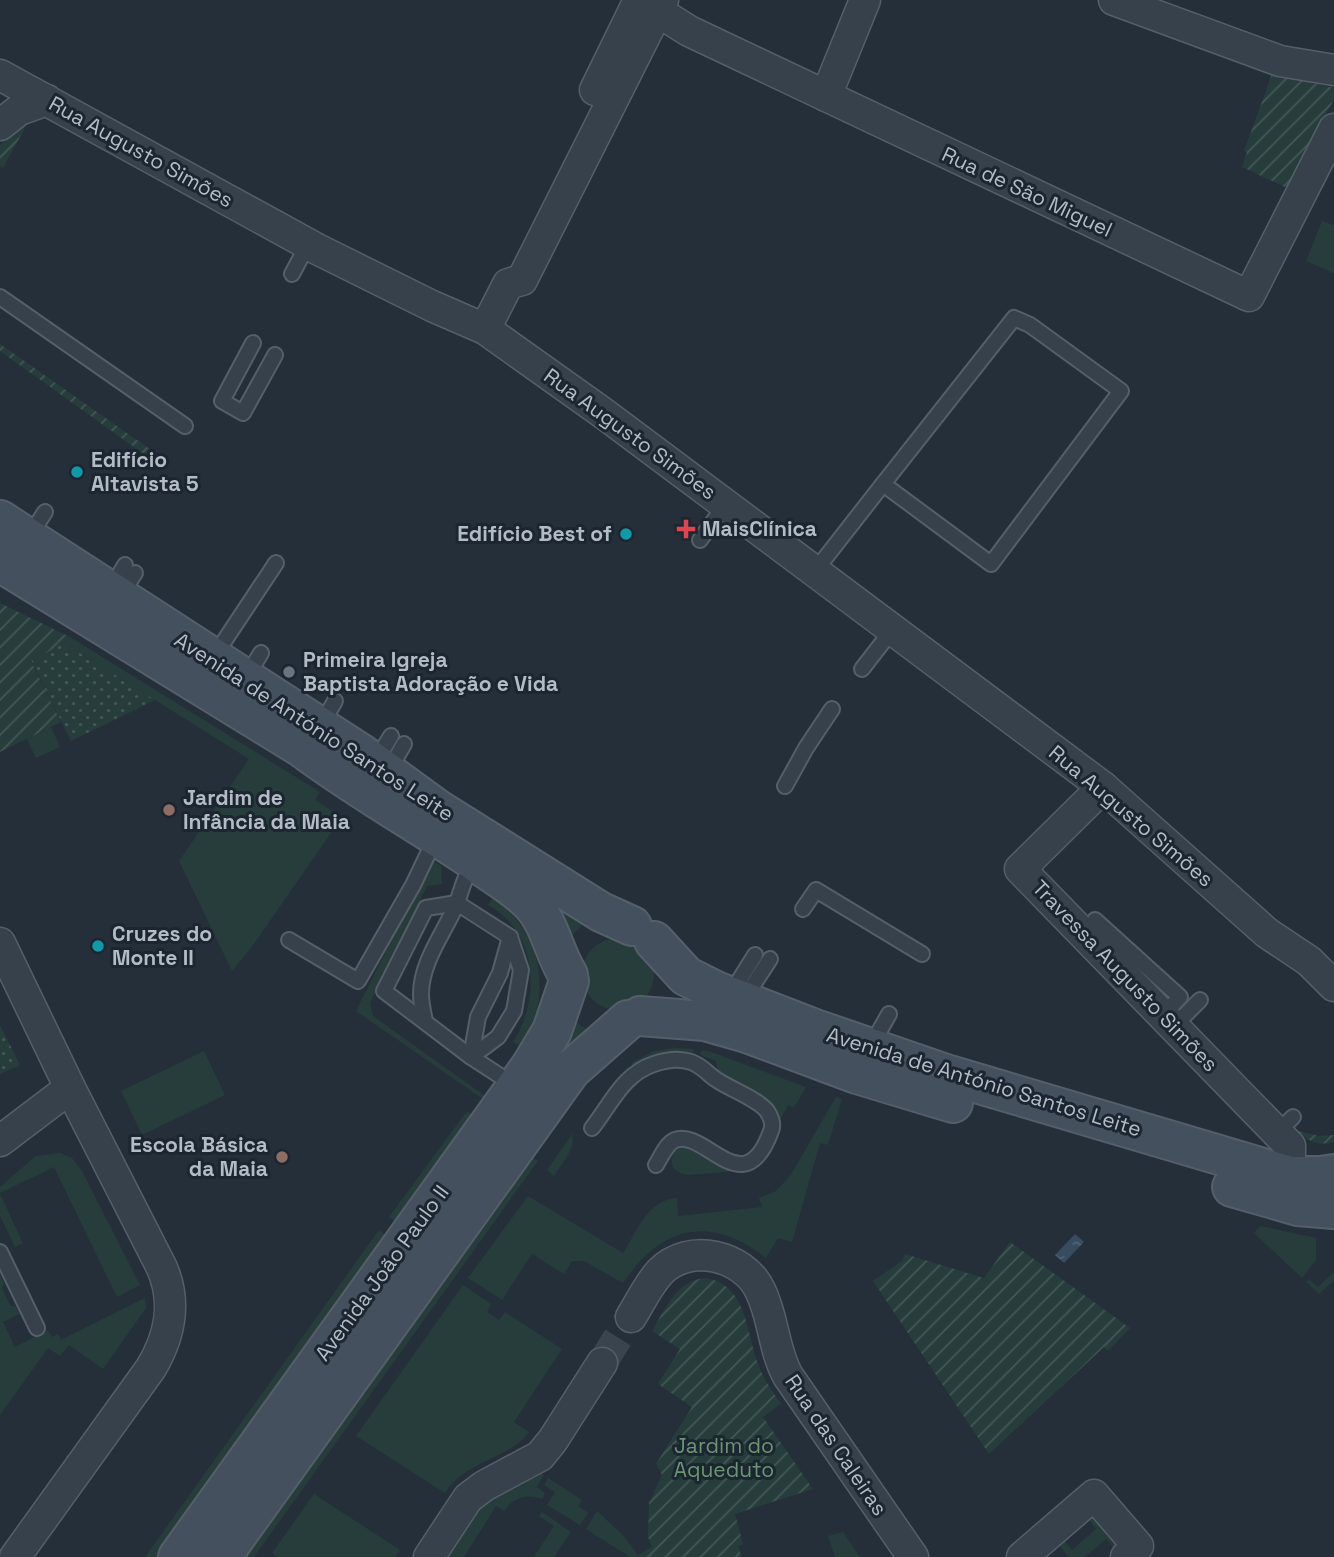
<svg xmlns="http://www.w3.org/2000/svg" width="1334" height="1557" font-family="'Space Grotesk',sans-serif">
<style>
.grass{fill:#273d3c}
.park{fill:url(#park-dots)}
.garden{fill:url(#garden-furrows)}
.water{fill:url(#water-ripples)}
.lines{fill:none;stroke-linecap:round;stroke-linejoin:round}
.minor-tunnel{stroke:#39444f;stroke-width:30;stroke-dasharray:30 15;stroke-linecap:butt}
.service-casing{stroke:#555f69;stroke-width:18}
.minor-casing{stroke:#555f69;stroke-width:33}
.secondary-casing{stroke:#555f69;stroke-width:42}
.service{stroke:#37414b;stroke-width:14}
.minor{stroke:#37414b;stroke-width:30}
.secondary{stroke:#45505e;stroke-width:38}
.culture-dot{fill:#0f9aa8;stroke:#1c2630;stroke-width:2.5}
.health-dot{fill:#e0444e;stroke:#1c2630;stroke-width:2.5}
.worship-dot{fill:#6b7280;stroke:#1c2630;stroke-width:2.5}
.education-dot{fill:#8d6e63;stroke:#1c2630;stroke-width:2.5}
.labels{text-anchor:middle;stroke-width:6;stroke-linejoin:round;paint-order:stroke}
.street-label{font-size:21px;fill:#b3bcc6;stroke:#1c2630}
.poi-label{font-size:21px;font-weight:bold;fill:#b3bcc6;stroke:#1c2630;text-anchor:start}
.park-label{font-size:21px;fill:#6b9671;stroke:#1c2630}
</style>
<defs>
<pattern id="park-dots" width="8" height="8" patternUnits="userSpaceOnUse" patternTransform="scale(1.75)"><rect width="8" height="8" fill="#273d3c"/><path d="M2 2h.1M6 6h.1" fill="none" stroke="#445757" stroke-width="1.8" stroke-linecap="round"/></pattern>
<pattern id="garden-furrows" width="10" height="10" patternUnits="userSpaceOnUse" patternTransform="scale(1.75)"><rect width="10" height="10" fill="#273d3c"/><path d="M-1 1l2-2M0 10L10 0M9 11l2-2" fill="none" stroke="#445757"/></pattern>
<pattern id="water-ripples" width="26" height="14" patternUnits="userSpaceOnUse" patternTransform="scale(1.75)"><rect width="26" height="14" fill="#384c61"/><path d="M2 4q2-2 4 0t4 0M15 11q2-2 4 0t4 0" fill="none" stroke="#526476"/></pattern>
</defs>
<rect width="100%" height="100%" fill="#242f3a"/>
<!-- grass -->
<g class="grass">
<polygon points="1322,221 1334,225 1334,273 1306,261"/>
<polygon points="70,637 320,792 315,800 342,817 251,948 232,971 179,861 249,759 64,643"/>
<polygon points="51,727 60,747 36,758 27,739"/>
<polygon points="432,860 441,866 442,884 427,886 370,1003 373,1016 485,1096 483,1099 356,1011"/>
<polygon points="520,869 585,922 566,941"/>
<path d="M493 898C542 932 555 996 520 1046L513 1042C541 999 538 932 488 905Z"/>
<circle cx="618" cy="974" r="36"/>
<polygon points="571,1016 581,1026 593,1032 563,1058 555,1055"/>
<path d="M673 1048 694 1049 692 1054C672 1053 652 1057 633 1066L631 1063 654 1051Z"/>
<polygon points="702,1050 714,1053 806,1087 794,1108 788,1105 780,1121 718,1073 716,1061 700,1055"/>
<polygon points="204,1051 225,1095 142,1135 121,1091"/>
<path d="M836 1097 842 1099 828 1145 820 1143 792 1242 778 1238 766 1258C710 1214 662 1226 623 1283L584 1261H572L564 1274 532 1254 502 1300 468 1278 528 1196 623 1253C637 1232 647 1200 677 1198L678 1216 762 1207 759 1198 776 1191 790 1176Z"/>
<polygon points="467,1111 477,1118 400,1225 389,1217"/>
<path d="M572 1134C576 1149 562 1163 554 1176L547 1170Z"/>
<path d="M683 1144 736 1168V1171L689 1175 682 1174 673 1168C670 1158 673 1150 683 1144Z"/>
<polygon points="60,1153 72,1158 82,1171 140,1285 117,1297 54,1167 0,1193 0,1187 36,1156"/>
<polygon points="527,1154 538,1161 254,1557 239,1557"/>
<polygon points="0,1194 23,1243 15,1247 0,1216"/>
<polygon points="1261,1226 1316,1238 1316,1260 1302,1278 1254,1233"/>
<polygon points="379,1230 390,1238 161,1557 145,1557"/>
<polygon points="1334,1272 1334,1280 1319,1294 1306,1282 1309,1279 1318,1287"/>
<polygon points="0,1275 4,1283 2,1289 11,1306 15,1306 20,1314 3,1322 15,1347 48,1330 52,1337 58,1334 61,1340 145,1298 146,1308 103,1369 69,1345 60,1356 48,1348 0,1415"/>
<path d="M463 1285 491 1304 487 1312 499 1320 505 1312 562 1349 514 1422 529 1432C512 1458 466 1460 445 1493L356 1436Z"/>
<path d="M542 1474 544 1475 537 1487 545 1493 542 1499C527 1493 512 1498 504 1511L496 1506 464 1557H447L479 1509 500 1494Z"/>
<polygon points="548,1478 582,1500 578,1506 588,1513 580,1525 547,1505 555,1492 544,1485"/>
<polygon points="314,1494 400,1550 395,1557 277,1557 272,1553"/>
<polygon points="597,1511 624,1536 639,1557 630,1557 586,1529"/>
<polygon points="542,1512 571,1532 554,1557 534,1557 554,1526 539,1516"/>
<polygon points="1091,1514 1118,1541 1117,1551 1106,1539 1085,1557 1069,1557 1059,1545 1061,1537 1072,1550 1096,1529 1086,1516"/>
<polygon points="843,1532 860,1557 835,1557 828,1536"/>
</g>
<!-- park -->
<g class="park">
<polygon points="64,643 155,700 71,741 31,660"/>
<polygon points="0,1025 20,1065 0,1074"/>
</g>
<!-- garden -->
<g class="garden">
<polygon points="1272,74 1334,88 1334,99 1288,186 1285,187 1242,167 1247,152 1244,151"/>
<polygon points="23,124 26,126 3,168 0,166 0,145"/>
<polygon points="0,344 164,459 159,465 0,351"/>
<polygon points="0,603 70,637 64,643 31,661 61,722 0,752"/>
<path d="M1298 1131 1319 1136 1334 1135V1142C1318 1146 1309 1142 1298 1131Z"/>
<polygon points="1010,1242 1130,1328 1108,1351 1104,1347 989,1454 873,1281 902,1261 905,1254 984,1278"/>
<path d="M705 1278C748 1284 746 1334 759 1366 764 1380 773 1392 781 1404L763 1417 813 1489 735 1514 743 1544 738 1546 742 1557H639L638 1555 652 1547 648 1537 649 1503 662 1475 656 1464 692 1407 658 1384 680 1349 652 1331C666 1308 676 1281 705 1278Z"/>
</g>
<!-- water -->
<polygon class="water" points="1075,1234 1084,1242 1064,1263 1055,1255"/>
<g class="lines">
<!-- minor-tunnel -->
<polyline class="minor-tunnel" points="602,1363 631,1317"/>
<!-- service casing -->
<g class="service-casing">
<g id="service">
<polyline points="292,274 308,244"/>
<polyline points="0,297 185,426"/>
<polygon points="1014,318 1030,325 1121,391 991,564 883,484"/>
<polyline points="253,343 222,401 243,413 275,355"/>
<polyline points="29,537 45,512"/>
<polyline points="700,540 726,504"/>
<polyline points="815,571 883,484"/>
<polyline points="110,591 125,565"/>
<polyline points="121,595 135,573"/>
<polyline points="213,658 276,563"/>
<polyline points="862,669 893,629"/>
<polyline points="247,676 261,653"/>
<polyline points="320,727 335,701"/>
<polyline points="375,762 391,736"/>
<polyline points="389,770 404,744"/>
<polyline points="785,786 806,748 832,709"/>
<polyline points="803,909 816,890 922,954"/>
<polyline points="1095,920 1180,997 1163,1015"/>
<polyline points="289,940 358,981 413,885 436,837"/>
<polyline points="730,995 755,955"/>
<polyline points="744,999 770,959"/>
<path d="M425 1021C423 1012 421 1002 421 994 421 961 445 932 457 903 462 888 465 876 473 862"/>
<polyline points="1174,1026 1200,1000"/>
<polyline points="871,1046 889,1014"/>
<polyline points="471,1057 498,1037 514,1011 521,970 510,937 457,903 426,908 384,991 471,1057 514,1085"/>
<polyline points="471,1057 478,1017 500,973 510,937"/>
<path d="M592 1128C611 1104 623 1074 654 1064 666 1060 679 1058 691 1062 703 1066 707 1074 717 1080 730 1089 758 1099 767 1111 771 1117 774 1124 771 1131 744 1206 705 1128 675 1140 666 1144 661 1157 656 1165"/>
<polyline points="1277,1133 1293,1117"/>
<polyline points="0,1252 37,1328"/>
</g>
</g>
<!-- minor casing -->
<g class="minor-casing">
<g id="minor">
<polyline points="640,0 689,31 1249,296 1334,129"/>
<polyline points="1114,0 1280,61 1334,70"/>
<polyline points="0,75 317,249 432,306 485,329 603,413 1103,787 1267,933 1309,961 1334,986"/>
<polyline points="595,90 639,0"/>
<polyline points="826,96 865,0"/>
<polyline points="0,125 19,110 47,100"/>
<polyline points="485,329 508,284 522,280 663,0"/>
<polyline points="1103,787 1020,869 1290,1146 1290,1176"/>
<path d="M0 943 70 1088 162 1268C177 1303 170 1336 151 1368L15 1557"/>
<polyline points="0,1141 70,1088"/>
<path d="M631 1317C640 1303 648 1285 660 1272 689 1242 743 1255 760 1290 774 1318 773 1349 788 1376L913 1557"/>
<polyline points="429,1557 468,1498 484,1486 540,1456 553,1440 602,1363"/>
<polyline points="1022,1557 1094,1495 1138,1546 1126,1557"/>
</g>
</g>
<!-- secondary casing -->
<g class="secondary-casing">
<g id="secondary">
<polyline points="0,520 363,755 437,809 601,912 632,926"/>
<path d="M0 562 301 747C357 789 418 823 476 862 494 875 516 887 532 904 550 924 554 953 568 975"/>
<polyline points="654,941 686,976 716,991 818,1030 949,1075 1290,1176 1321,1176 1334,1174"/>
<polyline points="640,1016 705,1021 747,1033 857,1074 953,1103"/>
<polyline points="1232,1187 1298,1206 1334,1209"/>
<polyline points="178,1557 531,1066 552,1031 569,981"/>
<polyline points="221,1557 571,1070 628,1020"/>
</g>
</g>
<!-- service -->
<use href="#service" class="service"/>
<!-- minor -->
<use href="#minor" class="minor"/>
<!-- secondary -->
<use href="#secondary" class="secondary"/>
</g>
<!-- markers -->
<g class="culture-dot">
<circle cx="77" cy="472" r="7"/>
<circle cx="626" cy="534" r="7"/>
<circle cx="98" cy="946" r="7"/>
</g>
<path class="health-dot" d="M682.5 518.5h7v7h7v7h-7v7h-7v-7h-7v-7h7z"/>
<circle class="worship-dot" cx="289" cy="672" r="7"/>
<g class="education-dot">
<circle cx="169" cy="810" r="7"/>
<circle cx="282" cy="1157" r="7"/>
</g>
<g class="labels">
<!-- street labels -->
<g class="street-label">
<text transform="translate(141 152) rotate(29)" y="7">Rua Augusto Simões</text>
<text transform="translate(1027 192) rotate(25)" y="7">Rua de São Miguel</text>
<text transform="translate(630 434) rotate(36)" y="7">Rua Augusto Simões</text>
<text transform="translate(314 727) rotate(33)" y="7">Avenida de António Santos Leite</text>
<text transform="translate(1131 816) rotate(40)" y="7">Rua Augusto Simões</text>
<text transform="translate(1125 976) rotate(46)" y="7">Travessa Augusto Simões</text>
<text transform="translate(984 1082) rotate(17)" y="7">Avenida de António Santos Leite</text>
<text transform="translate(382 1273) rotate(-54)" y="7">Avenida João Paulo II</text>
<text transform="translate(836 1445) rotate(56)" y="7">Rua das Caleiras</text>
</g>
<!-- poi labels -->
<g class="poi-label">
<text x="91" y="467">Edifício<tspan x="91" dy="24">Altavista 5</tspan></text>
<text x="702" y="536">MaisClínica</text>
<text x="612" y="541" text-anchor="end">Edifício Best of</text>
<text x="303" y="667">Primeira Igreja<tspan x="303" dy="24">Baptista Adoração e Vida</tspan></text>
<text x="183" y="805">Jardim de<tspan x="183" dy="24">Infância da Maia</tspan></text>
<text x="112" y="941">Cruzes do<tspan x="112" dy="24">Monte II</tspan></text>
<text x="268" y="1152" text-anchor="end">Escola Básica<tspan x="268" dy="24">da Maia</tspan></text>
</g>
<!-- park labels -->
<g class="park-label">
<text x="724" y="1453">Jardim do<tspan x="724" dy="24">Aqueduto</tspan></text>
</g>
</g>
</svg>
